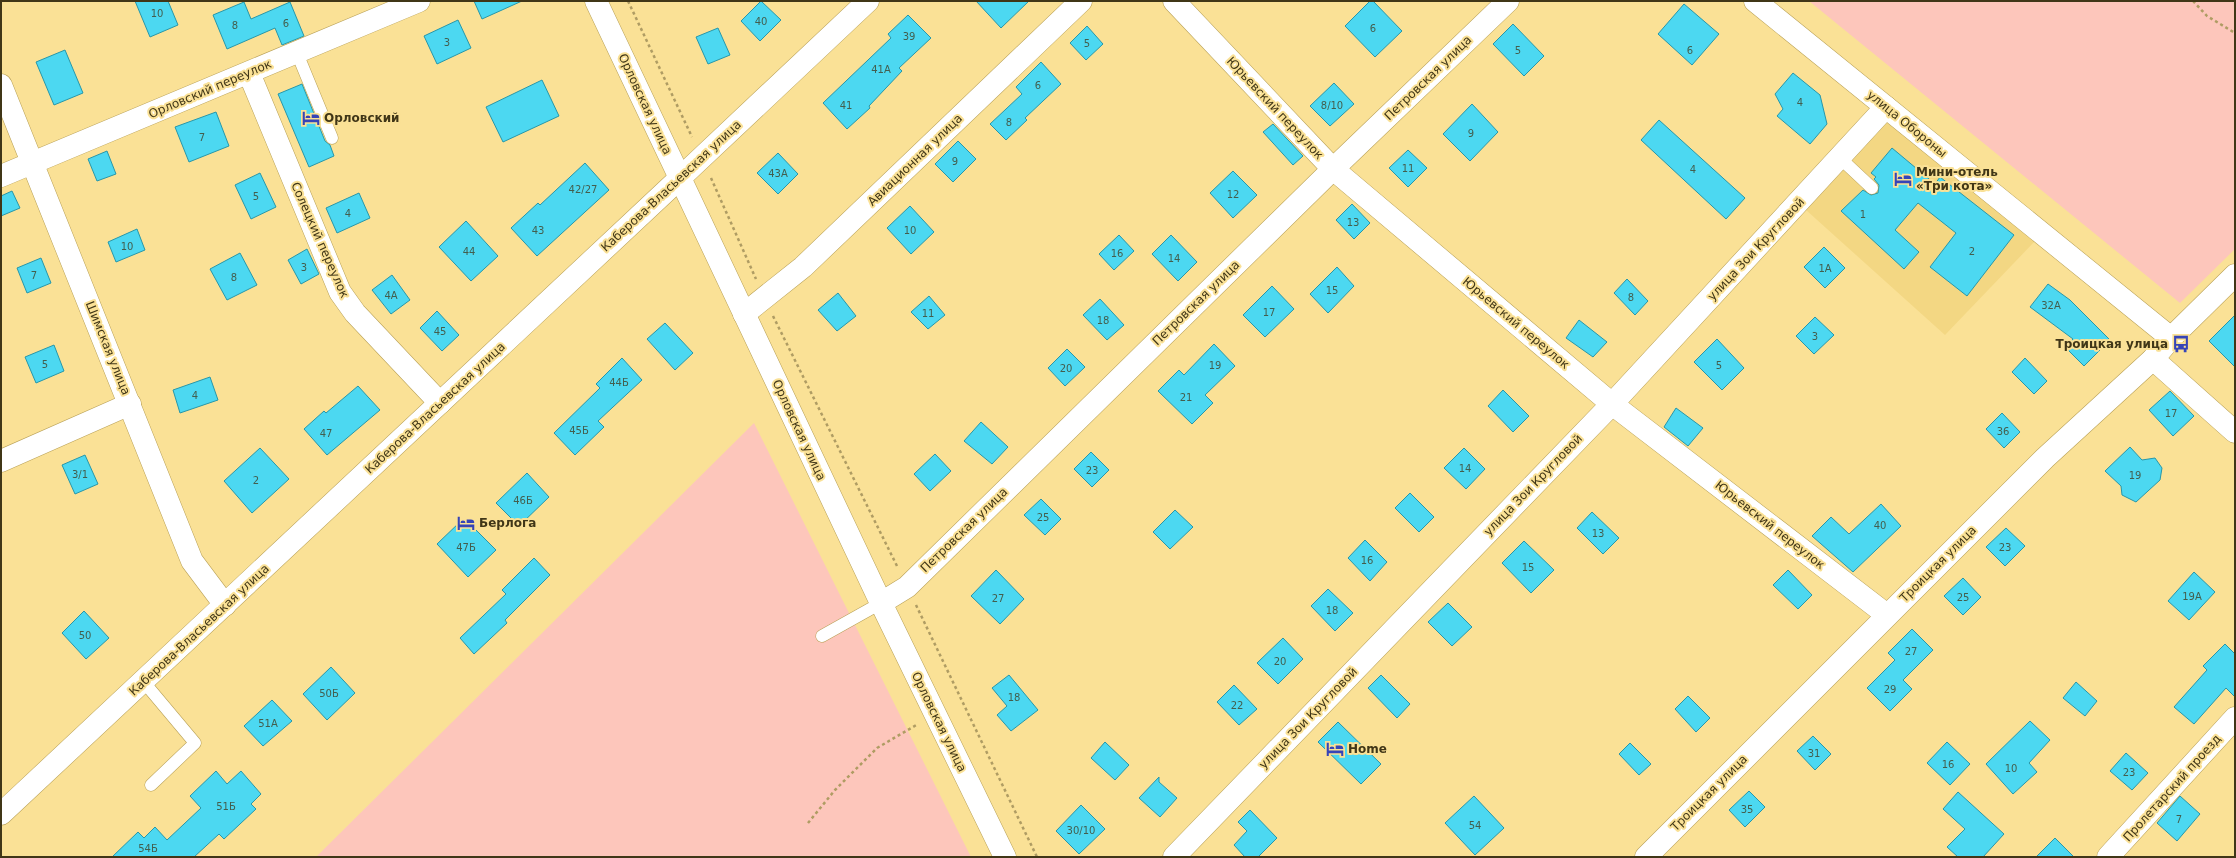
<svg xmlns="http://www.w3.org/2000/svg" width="2236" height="858" font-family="'DejaVu Sans',sans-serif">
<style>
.built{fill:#f3d783}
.green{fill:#fdc6bb}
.building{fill:#4cd8f1;stroke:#2897a9}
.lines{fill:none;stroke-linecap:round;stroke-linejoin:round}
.service-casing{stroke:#b9a157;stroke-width:13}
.minor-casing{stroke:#b9a157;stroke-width:23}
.tertiary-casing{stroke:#b9a157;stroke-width:23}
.secondary-casing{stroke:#b9a157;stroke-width:23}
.path{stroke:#af9c63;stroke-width:2.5;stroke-dasharray:3 3;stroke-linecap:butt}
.service{stroke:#fff;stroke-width:12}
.minor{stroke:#fff;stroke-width:22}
.tertiary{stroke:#fff;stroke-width:22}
.secondary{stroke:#fff;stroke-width:22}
.labels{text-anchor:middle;stroke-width:4;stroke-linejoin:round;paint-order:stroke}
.number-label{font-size:10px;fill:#435e4e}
.street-label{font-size:12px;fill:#403617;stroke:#fae196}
.poi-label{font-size:12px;font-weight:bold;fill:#403617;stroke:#fae196;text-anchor:start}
</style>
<rect width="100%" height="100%" fill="#fae196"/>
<!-- built -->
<polygon class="built" points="1889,121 2036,240 1945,335 1806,210"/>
<!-- green -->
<g class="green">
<polygon points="1809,1 2235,1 2235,249 2180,303"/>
<polygon points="754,423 971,857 316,857"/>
</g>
<!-- building -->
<g class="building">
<polygon points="135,1 168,1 178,25 150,37"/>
<polygon points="474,1 522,1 482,19"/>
<polygon points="761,1 781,20 760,41 741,21"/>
<polygon points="976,1 1029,1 1001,28"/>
<polygon points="1370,1 1373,1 1402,31 1375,57 1345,26"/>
<polygon points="244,2 251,19 290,2 304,36 282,45 275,28 227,49 213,15"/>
<polygon points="1684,4 1719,34 1692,65 1658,34"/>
<polygon points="908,15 931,38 899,68 902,71 869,106 870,108 847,129 823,103 891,38 888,34"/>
<polygon points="458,20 471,48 437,64 424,36"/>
<polygon points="1513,24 1544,56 1524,76 1493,44"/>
<polygon points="1087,26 1103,44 1086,60 1070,43"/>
<polygon points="718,28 730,55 708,64 696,37"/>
<polygon points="65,50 83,93 54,105 36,62"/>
<polygon points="1041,62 1061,84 1025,118 1027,120 1006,140 990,124 1022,94 1016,87"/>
<polygon points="1793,73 1820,95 1827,124 1810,144 1777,116 1783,109 1775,94"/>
<polygon points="542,80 559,116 503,142 486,107"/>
<polygon points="1334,83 1354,104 1330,126 1310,106"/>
<polygon points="302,84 325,141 330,145 334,156 309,167 278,94"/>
<polygon points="1472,104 1498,132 1470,161 1443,134"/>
<polygon points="216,112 229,146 189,162 175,127"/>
<polygon points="1659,120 1745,198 1726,219 1641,140"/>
<polygon points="1273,124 1303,156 1293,165 1263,132"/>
<polygon points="958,141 976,159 953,182 935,164"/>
<polygon points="1892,148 1935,184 1940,177 2014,235 1967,296 1930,267 1956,233 1918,203 1895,230 1919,252 1904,269 1841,211 1863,190 1871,195 1878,193 1879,185 1874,179 1876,177 1871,173"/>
<polygon points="1408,150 1427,168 1408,187 1389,168"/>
<polygon points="107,151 116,174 97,181 88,159"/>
<polygon points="778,153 798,174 778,194 757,173"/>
<polygon points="585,163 609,190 537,256 511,228 538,203 540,205"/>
<polygon points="1233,171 1257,195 1233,218 1210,193"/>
<polygon points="260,173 276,207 251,219 235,185"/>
<polygon points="12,191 20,208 1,216 1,196"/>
<polygon points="359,193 370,218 337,233 326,208"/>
<polygon points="1352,204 1370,223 1354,239 1336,220"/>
<polygon points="910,206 934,232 911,254 887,228"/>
<polygon points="466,221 498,256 471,281 439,247"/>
<polygon points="137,229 145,250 116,262 108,242"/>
<polygon points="1119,235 1134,251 1114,270 1099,254"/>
<polygon points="1171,235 1197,262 1178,281 1152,254"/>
<polygon points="1824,247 1845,268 1825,288 1804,267"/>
<polygon points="307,249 319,274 301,284 288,260"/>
<polygon points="240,253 257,285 227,300 210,269"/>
<polygon points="41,258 51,283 27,293 17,268"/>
<polygon points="1337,267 1354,286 1328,313 1310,294"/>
<polygon points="392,275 410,300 391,314 372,290"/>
<polygon points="1627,279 1648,301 1635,315 1614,293"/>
<polygon points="2048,284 2070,300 2110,340 2084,366 2065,347 2073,339 2030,307"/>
<polygon points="1272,286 1294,309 1265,337 1243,315"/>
<polygon points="838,293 856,316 837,331 818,310"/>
<polygon points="929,296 945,315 928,329 911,312"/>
<polygon points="1100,299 1124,325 1107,340 1083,315"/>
<polygon points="437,311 459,335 442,351 420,328"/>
<polygon points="2235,315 2235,367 2209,341"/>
<polygon points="1815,317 1834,335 1814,354 1796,336"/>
<polygon points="1579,320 1607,342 1593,357 1566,338"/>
<polygon points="665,323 693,353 675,370 647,339"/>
<polygon points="1717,339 1744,368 1722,390 1694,362"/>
<polygon points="1214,344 1235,366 1205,395 1213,403 1192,424 1158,391 1179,370 1184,375"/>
<polygon points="54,345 64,371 36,383 25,357"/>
<polygon points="1067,349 1085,367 1065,386 1048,368"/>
<polygon points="622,358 642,380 598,421 604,427 575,455 554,433 600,388 596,384"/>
<polygon points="2025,358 2047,381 2034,394 2012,372"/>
<polygon points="210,377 218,400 180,413 173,390"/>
<polygon points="358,386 380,410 327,455 304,429 324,411 326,413"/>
<polygon points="1503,390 1529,416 1513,432 1488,406"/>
<polygon points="2170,391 2194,416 2173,436 2149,410"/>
<polygon points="1676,408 1703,428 1688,446 1664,427"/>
<polygon points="2002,413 2020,432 2004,448 1986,429"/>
<polygon points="981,422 1008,447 992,464 964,441"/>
<polygon points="2130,447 2142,460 2155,458 2162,468 2160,480 2136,502 2122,495 2121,486 2105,471"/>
<polygon points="260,448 289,479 252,513 224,481"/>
<polygon points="1464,448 1485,469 1466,489 1444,468"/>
<polygon points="1091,452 1109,470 1092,487 1074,469"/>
<polygon points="935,454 951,471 930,491 914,474"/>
<polygon points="85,455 98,484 75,494 62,465"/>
<polygon points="527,473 549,497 519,526 496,503"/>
<polygon points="1410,493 1434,517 1419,532 1395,508"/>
<polygon points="1041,499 1061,519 1045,535 1024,515"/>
<polygon points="1881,504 1901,526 1853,572 1812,536 1831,517 1849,534"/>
<polygon points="1175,510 1193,527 1170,549 1153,532"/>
<polygon points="1592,512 1619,538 1603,554 1577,528"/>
<polygon points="461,521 469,523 496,550 468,577 437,544"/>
<polygon points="2006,528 2025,546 2005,566 1986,547"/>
<polygon points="1365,540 1387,562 1370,581 1348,558"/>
<polygon points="1524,541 1554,570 1531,593 1502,563"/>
<polygon points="534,558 550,575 505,620 507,623 474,654 460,638 506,594 502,590"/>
<polygon points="996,570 1024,599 1000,624 971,596"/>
<polygon points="1788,570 1812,595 1798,609 1773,585"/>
<polygon points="2194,572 2215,592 2189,620 2168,601"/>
<polygon points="1963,578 1981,597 1963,615 1944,596"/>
<polygon points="1328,589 1353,613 1335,631 1311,606"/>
<polygon points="1448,603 1472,627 1452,646 1428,622"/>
<polygon points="84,611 109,638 86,659 62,633"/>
<polygon points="1912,629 1933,650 1903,680 1912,689 1890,711 1867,688 1895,660 1888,653"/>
<polygon points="1283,638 1303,659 1278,684 1257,663"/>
<polygon points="2225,644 2235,654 2235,697 2226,688 2194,724 2174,707 2207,670 2203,666"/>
<polygon points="331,667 355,693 327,720 303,694"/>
<polygon points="1009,675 1038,710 1011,731 997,715 1007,706 992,688"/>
<polygon points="1381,675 1410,704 1397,718 1368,688"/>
<polygon points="2076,682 2097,701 2085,716 2063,698"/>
<polygon points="1234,685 1257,709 1239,725 1217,702"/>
<polygon points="1688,696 1710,718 1696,732 1675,709"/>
<polygon points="272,700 292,721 263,746 244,726"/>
<polygon points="2030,721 2050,740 2029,763 2037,772 2013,794 1986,764"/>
<polygon points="1338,722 1381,764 1361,784 1318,742"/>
<polygon points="1813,736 1831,754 1815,770 1797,751"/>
<polygon points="1105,742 1129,765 1115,780 1091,758"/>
<polygon points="1947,742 1970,764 1950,785 1927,763"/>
<polygon points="1630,743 1651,764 1639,775 1619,754"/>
<polygon points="2126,753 2148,773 2132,790 2110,771"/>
<polygon points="216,771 227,784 241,771 261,794 251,804 256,809 224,839 219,834 194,857 112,857 138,832 144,838 155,827 167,840 201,808 190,796"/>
<polygon points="1159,777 1159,782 1177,798 1160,817 1139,798"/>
<polygon points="1749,791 1765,807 1745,827 1729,810"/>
<polygon points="1958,792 2004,834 1983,857 1958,857 1947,847 1965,829 1943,809"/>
<polygon points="1474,796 1504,828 1475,855 1445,823"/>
<polygon points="2180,796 2200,814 2177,841 2157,823"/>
<polygon points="1081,805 1105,829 1079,854 1056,831"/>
<polygon points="1250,810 1277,838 1258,857 1245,857 1234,845 1247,831 1238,822"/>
<polygon points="2055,838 2074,857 2036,857"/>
</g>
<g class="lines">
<!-- service casing -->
<g class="service-casing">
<g id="service">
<polyline points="297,53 332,138"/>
<polyline points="1840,158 1872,188"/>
<polyline points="822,636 881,603"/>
<polyline points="143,681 195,743 151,785"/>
</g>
</g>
<!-- minor casing -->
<g class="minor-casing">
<g id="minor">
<polyline points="1174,1 1333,169 1612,404 1887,615"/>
<polyline points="1755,1 2171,338"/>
<polyline points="249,73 340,292 355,313 440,403"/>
<polyline points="1,85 192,561 225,605"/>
<polyline points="1,176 419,1"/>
<polyline points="744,314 803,267 1081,1"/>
<polyline points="2153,359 2235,432"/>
<polyline points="1,461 130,404"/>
<polyline points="881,603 907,587 1333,169 1508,1"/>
<polyline points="1,814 680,178"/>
<polyline points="1174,857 1612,404 1886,107"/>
<polyline points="2108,857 2235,718"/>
</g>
</g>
<!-- tertiary casing -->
<g class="tertiary-casing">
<polyline id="tertiary" points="596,1 680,178"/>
</g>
<!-- secondary casing -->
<g class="secondary-casing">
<g id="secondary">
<polyline points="868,1 680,178 881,603 1005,857"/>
<polyline points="1646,857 2045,458 2153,359 2171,338 2235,275"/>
</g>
</g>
<!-- path -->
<g class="path">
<polyline points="628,1 692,137"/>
<polyline points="2193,1 2207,16 2235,33"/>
<polyline points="711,178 756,279"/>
<polyline points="773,316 898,568"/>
<polyline points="916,605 1037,857"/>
<polyline points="808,823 835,790 877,748 918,724"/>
</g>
<!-- service -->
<use href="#service" class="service"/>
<!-- minor -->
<use href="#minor" class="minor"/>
<!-- tertiary -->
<use href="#tertiary" class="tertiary"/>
<!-- secondary -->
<use href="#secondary" class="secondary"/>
</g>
<!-- icons -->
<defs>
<g id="hotel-bare" transform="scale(1.38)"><path d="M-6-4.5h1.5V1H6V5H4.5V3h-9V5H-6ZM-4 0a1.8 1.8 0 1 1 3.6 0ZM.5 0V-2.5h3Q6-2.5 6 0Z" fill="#3644b7" stroke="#fae196" stroke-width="2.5" paint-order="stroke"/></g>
<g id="bus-bare" transform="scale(1.38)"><path d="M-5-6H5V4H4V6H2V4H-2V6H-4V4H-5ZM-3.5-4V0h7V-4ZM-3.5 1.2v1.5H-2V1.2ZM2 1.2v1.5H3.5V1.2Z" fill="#3644b7" stroke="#fae196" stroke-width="2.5" paint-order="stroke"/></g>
</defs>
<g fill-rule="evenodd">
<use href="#hotel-bare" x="311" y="118"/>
<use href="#hotel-bare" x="1903" y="179"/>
<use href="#bus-bare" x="2181" y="344"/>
<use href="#hotel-bare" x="466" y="523"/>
<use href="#hotel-bare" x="1335" y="749"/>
</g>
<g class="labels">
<!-- number labels -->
<g class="number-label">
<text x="157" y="17">10</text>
<text x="761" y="25">40</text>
<text x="286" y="27">6</text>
<text x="235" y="29">8</text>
<text x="1373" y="32">6</text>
<text x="909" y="40">39</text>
<text x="447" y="46">3</text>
<text x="1087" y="47">5</text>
<text x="1518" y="54">5</text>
<text x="1690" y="54">6</text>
<text x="881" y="73">41А</text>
<text x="1038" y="89">6</text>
<text x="1800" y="106">4</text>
<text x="846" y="109">41</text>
<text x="1332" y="109">8/10</text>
<text x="1009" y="126">8</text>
<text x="1471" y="137">9</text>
<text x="202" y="141">7</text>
<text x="955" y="165">9</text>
<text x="1408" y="172">11</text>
<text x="1693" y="173">4</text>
<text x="778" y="177">43А</text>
<text x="583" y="193">42/27</text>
<text x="1233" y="198">12</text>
<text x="256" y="200">5</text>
<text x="348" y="217">4</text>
<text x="1863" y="218">1</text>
<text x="1353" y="226">13</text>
<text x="538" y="234">43</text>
<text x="910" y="234">10</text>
<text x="127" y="250">10</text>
<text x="469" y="255">44</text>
<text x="1972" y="255">2</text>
<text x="1117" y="257">16</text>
<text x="1174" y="262">14</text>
<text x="304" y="271">3</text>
<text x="1825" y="272">1А</text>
<text x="34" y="279">7</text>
<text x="234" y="281">8</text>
<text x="1332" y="294">15</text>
<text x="391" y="299">4А</text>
<text x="1631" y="301">8</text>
<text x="2051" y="309">32А</text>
<text x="1269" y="316">17</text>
<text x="928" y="317">11</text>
<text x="1103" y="324">18</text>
<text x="440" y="335">45</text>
<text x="1815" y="340">3</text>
<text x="45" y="368">5</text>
<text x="1215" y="369">19</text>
<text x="1719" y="369">5</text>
<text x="1066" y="372">20</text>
<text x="619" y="386">44Б</text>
<text x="195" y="399">4</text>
<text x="1186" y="401">21</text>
<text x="2171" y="417">17</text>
<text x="579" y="434">45Б</text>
<text x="2003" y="435">36</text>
<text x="326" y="437">47</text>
<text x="1465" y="472">14</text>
<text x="1092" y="474">23</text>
<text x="80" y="478">3/1</text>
<text x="2135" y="479">19</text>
<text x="256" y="484">2</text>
<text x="523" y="504">46Б</text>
<text x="1043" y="521">25</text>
<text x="1880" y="529">40</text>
<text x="1598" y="537">13</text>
<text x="466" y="551">47Б</text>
<text x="2005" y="551">23</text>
<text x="1367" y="564">16</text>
<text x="1528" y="571">15</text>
<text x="2192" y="600">19А</text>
<text x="1963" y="601">25</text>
<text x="998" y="602">27</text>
<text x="1332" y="614">18</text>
<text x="85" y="639">50</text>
<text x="1911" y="655">27</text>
<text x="1280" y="665">20</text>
<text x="1890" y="693">29</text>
<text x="329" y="697">50Б</text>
<text x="1014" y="701">18</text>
<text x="1237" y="709">22</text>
<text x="268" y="727">51А</text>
<text x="1814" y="757">31</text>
<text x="1948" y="768">16</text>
<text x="2011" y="772">10</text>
<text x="2129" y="776">23</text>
<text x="226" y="810">51Б</text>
<text x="1747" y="813">35</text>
<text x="2179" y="823">7</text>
<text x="1475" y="829">54</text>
<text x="1081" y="834">30/10</text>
<text x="148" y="852">54Б</text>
</g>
<!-- street labels -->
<g class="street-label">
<text transform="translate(1428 78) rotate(-44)" y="4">Петровская улица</text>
<text transform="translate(210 89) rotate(-23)" y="4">Орловский переулок</text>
<text transform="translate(645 104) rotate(65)" y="4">Орловская улица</text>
<text transform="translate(1275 108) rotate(47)" y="4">Юрьевский переулок</text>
<text transform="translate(1907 124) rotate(39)" y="4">улица Обороны</text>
<text transform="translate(915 160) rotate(-44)" y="4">Авиационная улица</text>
<text transform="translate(671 186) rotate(-43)" y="4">Каберова-Власьевская улица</text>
<text transform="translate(320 240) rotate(66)" y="4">Солецкий переулок</text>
<text transform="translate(1756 249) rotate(-47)" y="4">улица Зои Кругловой</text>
<text transform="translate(1196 303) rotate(-44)" y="4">Петровская улица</text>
<text transform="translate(1516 323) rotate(40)" y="4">Юрьевский переулок</text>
<text transform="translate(108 348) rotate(68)" y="4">Шимская улица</text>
<text transform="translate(435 408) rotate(-43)" y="4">Каберова-Власьевская улица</text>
<text transform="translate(799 430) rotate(65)" y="4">Орловская улица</text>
<text transform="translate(1533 485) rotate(-46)" y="4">улица Зои Кругловой</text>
<text transform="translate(1770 525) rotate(38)" y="4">Юрьевский переулок</text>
<text transform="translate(964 530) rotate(-44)" y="4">Петровская улица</text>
<text transform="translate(1938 564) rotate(-45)" y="4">Троицкая улица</text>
<text transform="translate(199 630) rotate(-43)" y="4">Каберова-Власьевская улица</text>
<text transform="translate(1308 718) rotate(-46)" y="4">улица Зои Кругловой</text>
<text transform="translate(939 722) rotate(64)" y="4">Орловская улица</text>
<text transform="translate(2172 788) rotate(-48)" y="4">Пролетарский проезд</text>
<text transform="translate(1709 793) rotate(-45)" y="4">Троицкая улица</text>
</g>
<!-- poi labels -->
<g class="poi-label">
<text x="324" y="122">Орловский</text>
<text x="1916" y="176">Мини-отель<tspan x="1916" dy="14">«Три кота»</tspan></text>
<text x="2168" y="348" text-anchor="end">Троицкая улица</text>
<text x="479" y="527">Берлога</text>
<text x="1348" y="753">Home</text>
</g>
</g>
<!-- border -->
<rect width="2236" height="858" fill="none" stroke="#403617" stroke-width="4"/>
</svg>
